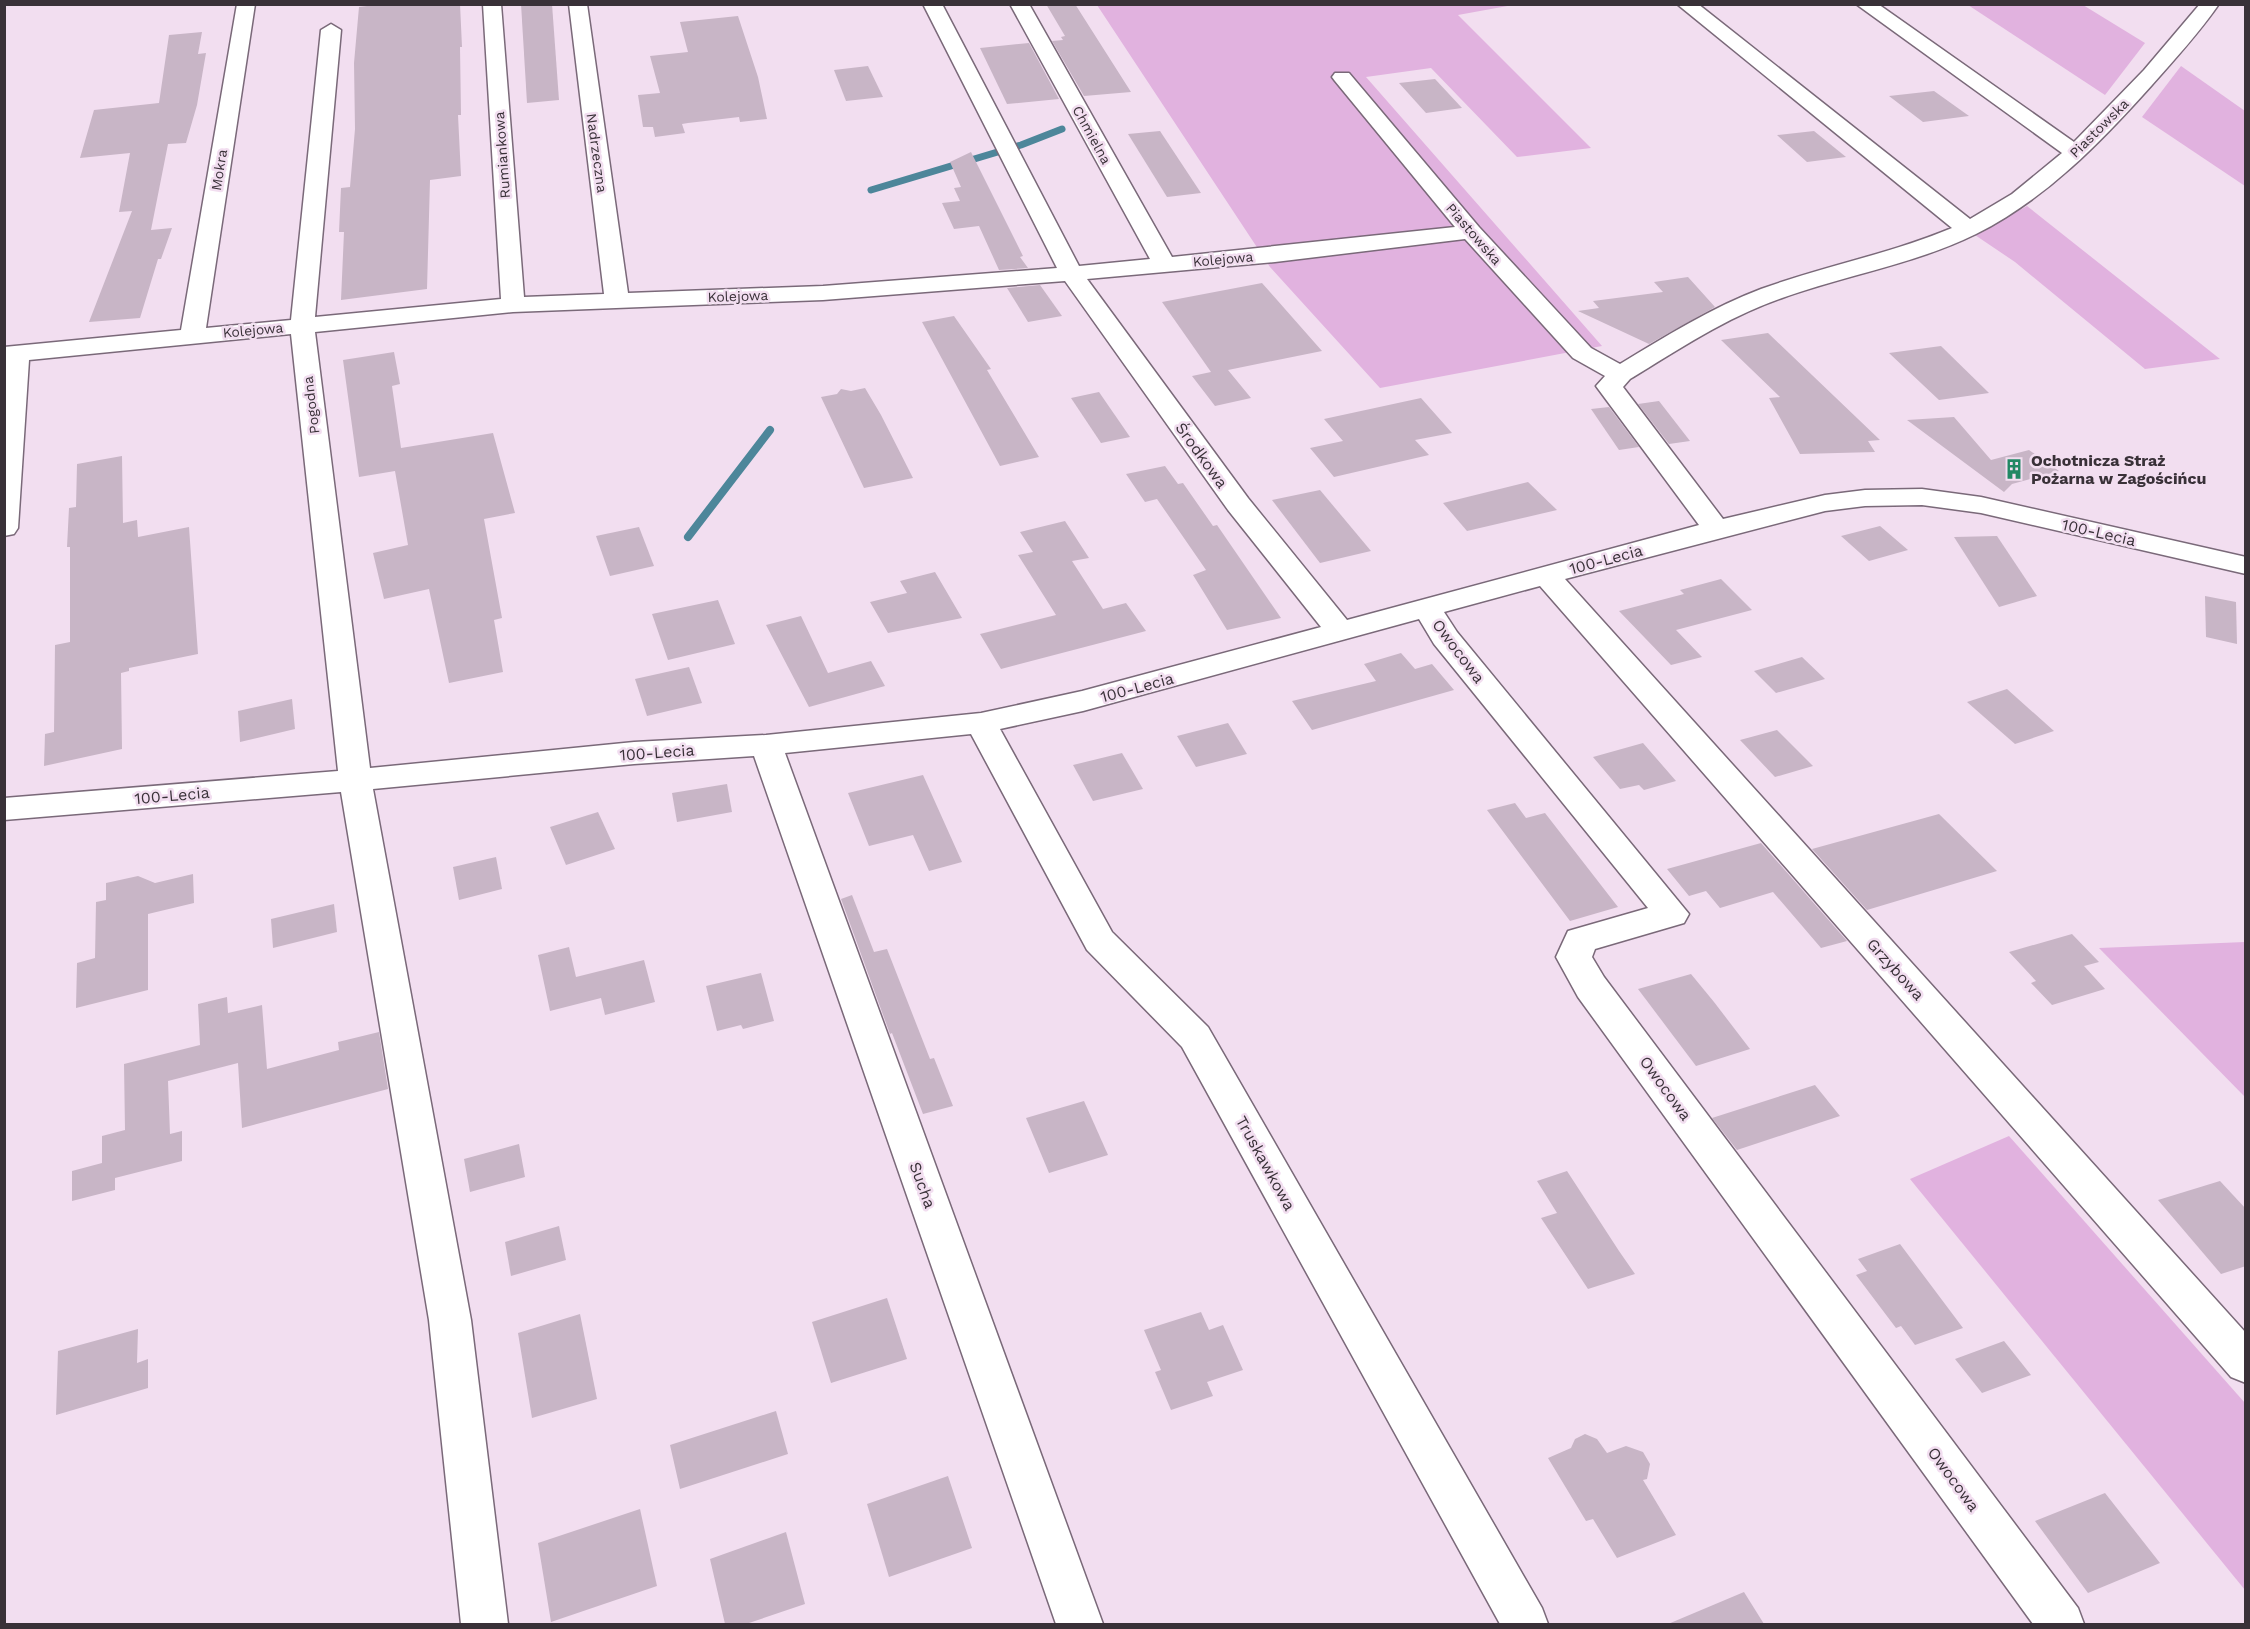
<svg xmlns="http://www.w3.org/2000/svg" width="2250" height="1629" font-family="'Work Sans',sans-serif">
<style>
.green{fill:#e1b2df}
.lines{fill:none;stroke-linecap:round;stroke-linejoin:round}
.stream-far1{stroke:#4d869a;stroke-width:7}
.stream{stroke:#4d869a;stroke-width:8}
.building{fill:#c8b5c6}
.minor-casing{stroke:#7a6979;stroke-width:3}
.minor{fill:#fff;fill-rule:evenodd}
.labels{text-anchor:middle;stroke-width:5;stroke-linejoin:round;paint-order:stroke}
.far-street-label{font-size:14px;fill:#393138;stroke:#f2def0}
.street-label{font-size:16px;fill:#393138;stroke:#f2def0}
.poi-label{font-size:16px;font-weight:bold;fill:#393138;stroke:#f2def0;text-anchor:start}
</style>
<rect width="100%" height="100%" fill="#f2def0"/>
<!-- green -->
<g class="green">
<polygon points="1097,5 1513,5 1458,15 1591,148 1517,157 1431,68 1366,77 1602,346 1380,388 1270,267"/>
<polygon points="1968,5 2083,5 2145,43 2105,95"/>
<polygon points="2181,66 2245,111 2245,186 2142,117"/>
<polygon points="2027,206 2220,359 2145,369 2015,262 1975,235"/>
<polygon points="2245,942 2246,942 2245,1097 2099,948"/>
<polygon points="2009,1136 2245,1403 2245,1590 1910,1179"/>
</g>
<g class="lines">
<!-- stream-far1 -->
<polyline class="stream-far1" points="871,190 1021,145 1062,129"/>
<!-- stream -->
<polyline class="stream" points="688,537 770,430"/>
</g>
<!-- building -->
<g class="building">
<polygon points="383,4 460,4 462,47 460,47 461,115 458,115 461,176 430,180 427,289 341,300 344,232 339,232 341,188 350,187 355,129 354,63 359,7"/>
<polygon points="521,4 552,4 559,100 527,103"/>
<polygon points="1046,4 1075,4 1131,92 1084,96 1052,41 1063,40 1061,37 1065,36"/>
<polygon points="738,16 758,77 767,119 740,122 739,117 688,123 682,124 685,133 655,137 653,127 643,127 638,95 660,93 650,56 688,52 680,22"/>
<polygon points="202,32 198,54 206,53 197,105 186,143 168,144 151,230 172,228 161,259 158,259 140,318 89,322 132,211 119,212 130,153 80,158 94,110 159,103 169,35"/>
<polygon points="1029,43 1059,99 1007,104 980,48"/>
<polygon points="868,66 883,97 846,101 834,70"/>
<polygon points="1435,79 1462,108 1426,113 1399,83"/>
<polygon points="1934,91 1969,116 1923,122 1889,96"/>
<polygon points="1160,131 1201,193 1167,197 1128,134"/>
<polygon points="1814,131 1846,157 1807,162 1777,135"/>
<polygon points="971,152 1023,256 1020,257 1028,268 999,270 979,226 954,229 942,203 960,201 954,188 961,187 950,162"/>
<polygon points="1688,277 1715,307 1649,344 1578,311 1599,308 1593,301 1663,292 1654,282"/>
<polygon points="1262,283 1322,351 1228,370 1251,398 1215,406 1192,376 1211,372 1162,302"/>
<polygon points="1040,285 1062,316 1028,322 1007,288"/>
<polygon points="954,316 991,369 987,370 1039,457 1000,466 922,322"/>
<polygon points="1768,333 1880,440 1868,441 1875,452 1800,454 1769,398 1780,397 1721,340"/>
<polygon points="1941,346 1989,393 1939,400 1889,353"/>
<polygon points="394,352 400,384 392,386 401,448 493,433 515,513 484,519 502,618 494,620 503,672 449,683 429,589 384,599 373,553 408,545 395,471 359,477 343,360"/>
<polygon points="865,388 881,415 913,478 864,488 821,397 837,394 841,389 851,391"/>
<polygon points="1099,392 1130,437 1101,443 1071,398"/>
<polygon points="1421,398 1452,433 1415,440 1429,455 1334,477 1310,448 1343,441 1324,419"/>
<polygon points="1659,401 1690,441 1669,444 1638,404"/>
<polygon points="1609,407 1639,447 1619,450 1591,409"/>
<polygon points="1954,417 1991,460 2029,450 2059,471 2012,484 2004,492 1907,420"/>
<polygon points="122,456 123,523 137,520 138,537 189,527 198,654 129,668 129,671 121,673 122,749 44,766 45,734 54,732 55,645 70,642 70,547 67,547 69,508 76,507 77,464"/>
<polygon points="1165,466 1178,484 1183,483 1213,526 1217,525 1281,618 1227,630 1193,575 1206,570 1157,499 1145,502 1126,474"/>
<polygon points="1528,482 1557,510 1467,531 1443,503"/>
<polygon points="1320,490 1371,551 1320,563 1272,500"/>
<polygon points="1065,521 1089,558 1072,561 1103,609 1126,603 1146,631 1001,669 980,634 1056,615 1018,555 1033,552 1020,532"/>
<polygon points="1880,526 1908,550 1869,561 1841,536"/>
<polygon points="639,527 654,566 610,576 596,536"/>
<polygon points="1997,536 2037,596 1999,607 1954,537"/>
<polygon points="935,572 962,618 888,633 870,602 907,593 900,581"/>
<polygon points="1721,579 1752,610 1676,630 1702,657 1671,665 1619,611 1684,594 1680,590"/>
<polygon points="2205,596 2236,602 2237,644 2206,637"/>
<polygon points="718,600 735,644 668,660 652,614"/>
<polygon points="801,616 828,673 871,661 885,686 809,707 766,625"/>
<polygon points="1401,653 1415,669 1432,664 1454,690 1312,730 1292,701 1376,681 1364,664"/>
<polygon points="1802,657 1825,679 1776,693 1754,671"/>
<polygon points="689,667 702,703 647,716 635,679"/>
<polygon points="2007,689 2054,731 2015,744 1967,702"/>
<polygon points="292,699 295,729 240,742 238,711"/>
<polygon points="1228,723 1247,754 1196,767 1177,736"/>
<polygon points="1777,730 1813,766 1775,777 1740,740"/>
<polygon points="1643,743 1676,781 1644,790 1639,785 1620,789 1593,757"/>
<polygon points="1122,753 1143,789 1093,801 1073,765"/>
<polygon points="923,775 962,862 929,871 913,835 869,846 848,793"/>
<polygon points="727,784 732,812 677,822 672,793"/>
<polygon points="1515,803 1526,818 1545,813 1618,907 1570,921 1487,810"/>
<polygon points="598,812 615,849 566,865 550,827"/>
<polygon points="1939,814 1997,871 1867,910 1812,849"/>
<polygon points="1761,843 1847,941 1821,948 1773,892 1720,908 1706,891 1689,896 1667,869"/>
<polygon points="496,857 502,889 459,900 453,867"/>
<polygon points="193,874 194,903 148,914 148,990 76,1008 77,963 95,958 96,902 106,900 106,883 138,876 155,883"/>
<polygon points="852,895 874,952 887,949 930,1059 934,1058 953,1106 923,1114 892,1033 890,1034 841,899"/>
<polygon points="334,904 337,932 273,948 271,919"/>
<polygon points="2072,934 2099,962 2084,966 2105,989 2052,1005 2031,983 2036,981 2009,952"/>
<polygon points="569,947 576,977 644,960 655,1002 605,1015 601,998 550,1011 538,955"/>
<polygon points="761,973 774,1021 743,1029 741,1025 717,1031 706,986"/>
<polygon points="1691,974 1714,1002 1750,1049 1696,1066 1638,989"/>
<polygon points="227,997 228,1013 262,1005 267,1069 339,1050 338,1042 379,1032 388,1089 242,1128 238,1063 168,1081 170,1134 182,1131 182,1161 115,1178 115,1190 72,1201 72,1171 102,1163 102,1136 125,1130 124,1064 200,1045 198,1004"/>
<polygon points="1815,1085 1840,1116 1737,1150 1712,1118"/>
<polygon points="1084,1101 1108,1155 1049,1173 1026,1118"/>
<polygon points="519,1144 525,1177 470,1192 464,1159"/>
<polygon points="1567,1171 1619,1251 1635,1274 1588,1289 1541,1218 1557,1213 1537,1181"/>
<polygon points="2220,1181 2246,1209 2246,1266 2221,1274 2158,1200"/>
<polygon points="559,1226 566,1260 511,1276 505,1242"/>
<polygon points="1900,1244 1963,1328 1915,1345 1901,1326 1896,1328 1856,1275 1867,1271 1858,1259"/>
<polygon points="887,1298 907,1359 831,1383 812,1322"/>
<polygon points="1201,1312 1209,1330 1223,1325 1243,1370 1207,1382 1213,1396 1171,1410 1155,1372 1161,1370 1144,1330"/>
<polygon points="580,1314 597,1399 532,1418 518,1333"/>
<polygon points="138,1329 137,1363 148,1359 148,1388 56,1415 58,1351"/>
<polygon points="2004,1341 2031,1375 1982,1393 1955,1359"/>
<polygon points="776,1411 788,1454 680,1489 670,1445"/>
<polygon points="1585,1434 1597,1439 1607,1453 1626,1446 1643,1452 1650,1464 1647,1479 1643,1480 1676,1535 1617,1558 1593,1519 1586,1521 1548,1458 1571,1448 1575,1439"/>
<polygon points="948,1476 972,1548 889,1577 867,1504"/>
<polygon points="2105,1493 2160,1563 2088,1593 2035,1521"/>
<polygon points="640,1509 657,1586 551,1622 538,1543"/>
<polygon points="786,1532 805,1604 746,1624 725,1624 710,1559"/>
<polygon points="1744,1592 1764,1624 1668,1624"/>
</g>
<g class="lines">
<!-- minor casing -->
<g class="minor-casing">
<path id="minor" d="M237 4H255L206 328 291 320 321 30 331 24 341 30 315 317 501 299 483 4H501L524 297 604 294 569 4H587L628 293 823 286 1057 268 923 4H942L1079 266 1150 259 1010 4H1029L1172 257 1455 227 1335 81 1332 77 1335 73H1349L1479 227 1591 348 1620 364C1666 336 1711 308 1761 289 1824 266 1890 254 1952 228L1677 4H1698L1970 219 2012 194 2062 153 1856 4H1878L2074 142 2144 70 2200 4H2219C2199 33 2175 59 2152 85 2101 142 2046 199 1976 234 1915 264 1846 275 1782 298 1727 317 1679 349 1630 379L1623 387 1723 519 1825 495 1865 490 1922 489 1981 497 2246 557V574L1981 513 1922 505 1865 506 1825 511 1565 579 2246 1333V1383L2231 1377 1540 586 1444 612 1457 632 1689 914 1684 923 1595 949 1592 957 1604 977 2078 1608 2084 1624H2033L1578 997 1556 957 1568 931 1648 908 1434 644 1419 619 1083 711 1000 729 1112 932 1208 1027 1542 1608 1548 1624H1500L1182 1047 1087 950 971 734 785 753 1103 1624H1056L754 756 634 764 373 789 471 1320 508 1624H461L429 1320 341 792 4 820V798L338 771 291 334 29 360 18 528 14 534 4 536V347L181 330ZM1465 239 1573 358 1605 376 1596 386 1699 525 1347 620 1248 498 1087 279 1275 262ZM1065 281 1228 510 1321 627 1082 691 981 713 766 735 634 742 370 768 315 332 513 312 823 300Z"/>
</g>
<!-- minor -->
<use href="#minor" class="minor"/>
</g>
<!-- icons -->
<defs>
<g id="building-bare" transform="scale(1.62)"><path d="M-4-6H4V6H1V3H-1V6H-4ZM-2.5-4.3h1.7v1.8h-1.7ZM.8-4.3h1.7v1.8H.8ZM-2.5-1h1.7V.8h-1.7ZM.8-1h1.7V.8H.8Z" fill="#218864" stroke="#f2def0" stroke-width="2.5" paint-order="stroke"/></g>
</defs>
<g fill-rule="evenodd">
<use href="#building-bare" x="2014" y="469"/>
</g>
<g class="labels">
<!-- far-street labels -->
<g class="far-street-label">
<text transform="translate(2099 128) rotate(-45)" y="5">Piastowska</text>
<text transform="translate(1092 135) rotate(61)" y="5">Chmielna</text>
<text transform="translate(597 153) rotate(82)" y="5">Nadrzeczna</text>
<text transform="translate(502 155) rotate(-94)" y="5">Rumiankowa</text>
<text transform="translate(219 170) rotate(-81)" y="5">Mokra</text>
<text transform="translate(1474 234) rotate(49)" y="5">Piastowska</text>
<text transform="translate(1223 259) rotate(-5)" y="5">Kolejowa</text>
<text transform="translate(738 296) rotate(-2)" y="5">Kolejowa</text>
<text transform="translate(253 330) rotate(-5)" y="5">Kolejowa</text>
<text transform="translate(311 405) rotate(-97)" y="5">Pogodna</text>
</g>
<!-- street labels -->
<g class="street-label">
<text transform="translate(1202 455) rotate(54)" y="6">Środkowa</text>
<text transform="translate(2099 532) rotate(13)" y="6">100-Lecia</text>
<text transform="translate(1606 559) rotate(-15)" y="6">100-Lecia</text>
<text transform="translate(1459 651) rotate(53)" y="6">Owocowa</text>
<text transform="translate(1137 687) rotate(-15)" y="6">100-Lecia</text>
<text transform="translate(657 752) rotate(-4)" y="6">100-Lecia</text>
<text transform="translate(172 795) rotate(-5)" y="6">100-Lecia</text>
<text transform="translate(1896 969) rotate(48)" y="6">Grzybowa</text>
<text transform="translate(1666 1088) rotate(54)" y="6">Owocowa</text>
<text transform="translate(1266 1163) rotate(61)" y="6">Truskawkowa</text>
<text transform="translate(923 1185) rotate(70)" y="6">Sucha</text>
<text transform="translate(1954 1479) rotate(54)" y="6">Owocowa</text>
</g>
<!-- poi labels -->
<g class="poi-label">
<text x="2031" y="466">Ochotnicza Straż<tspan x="2031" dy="18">Pożarna w Zagościńcu</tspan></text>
</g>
</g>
<!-- border -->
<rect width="2250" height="1629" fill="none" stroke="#393138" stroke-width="12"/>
</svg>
